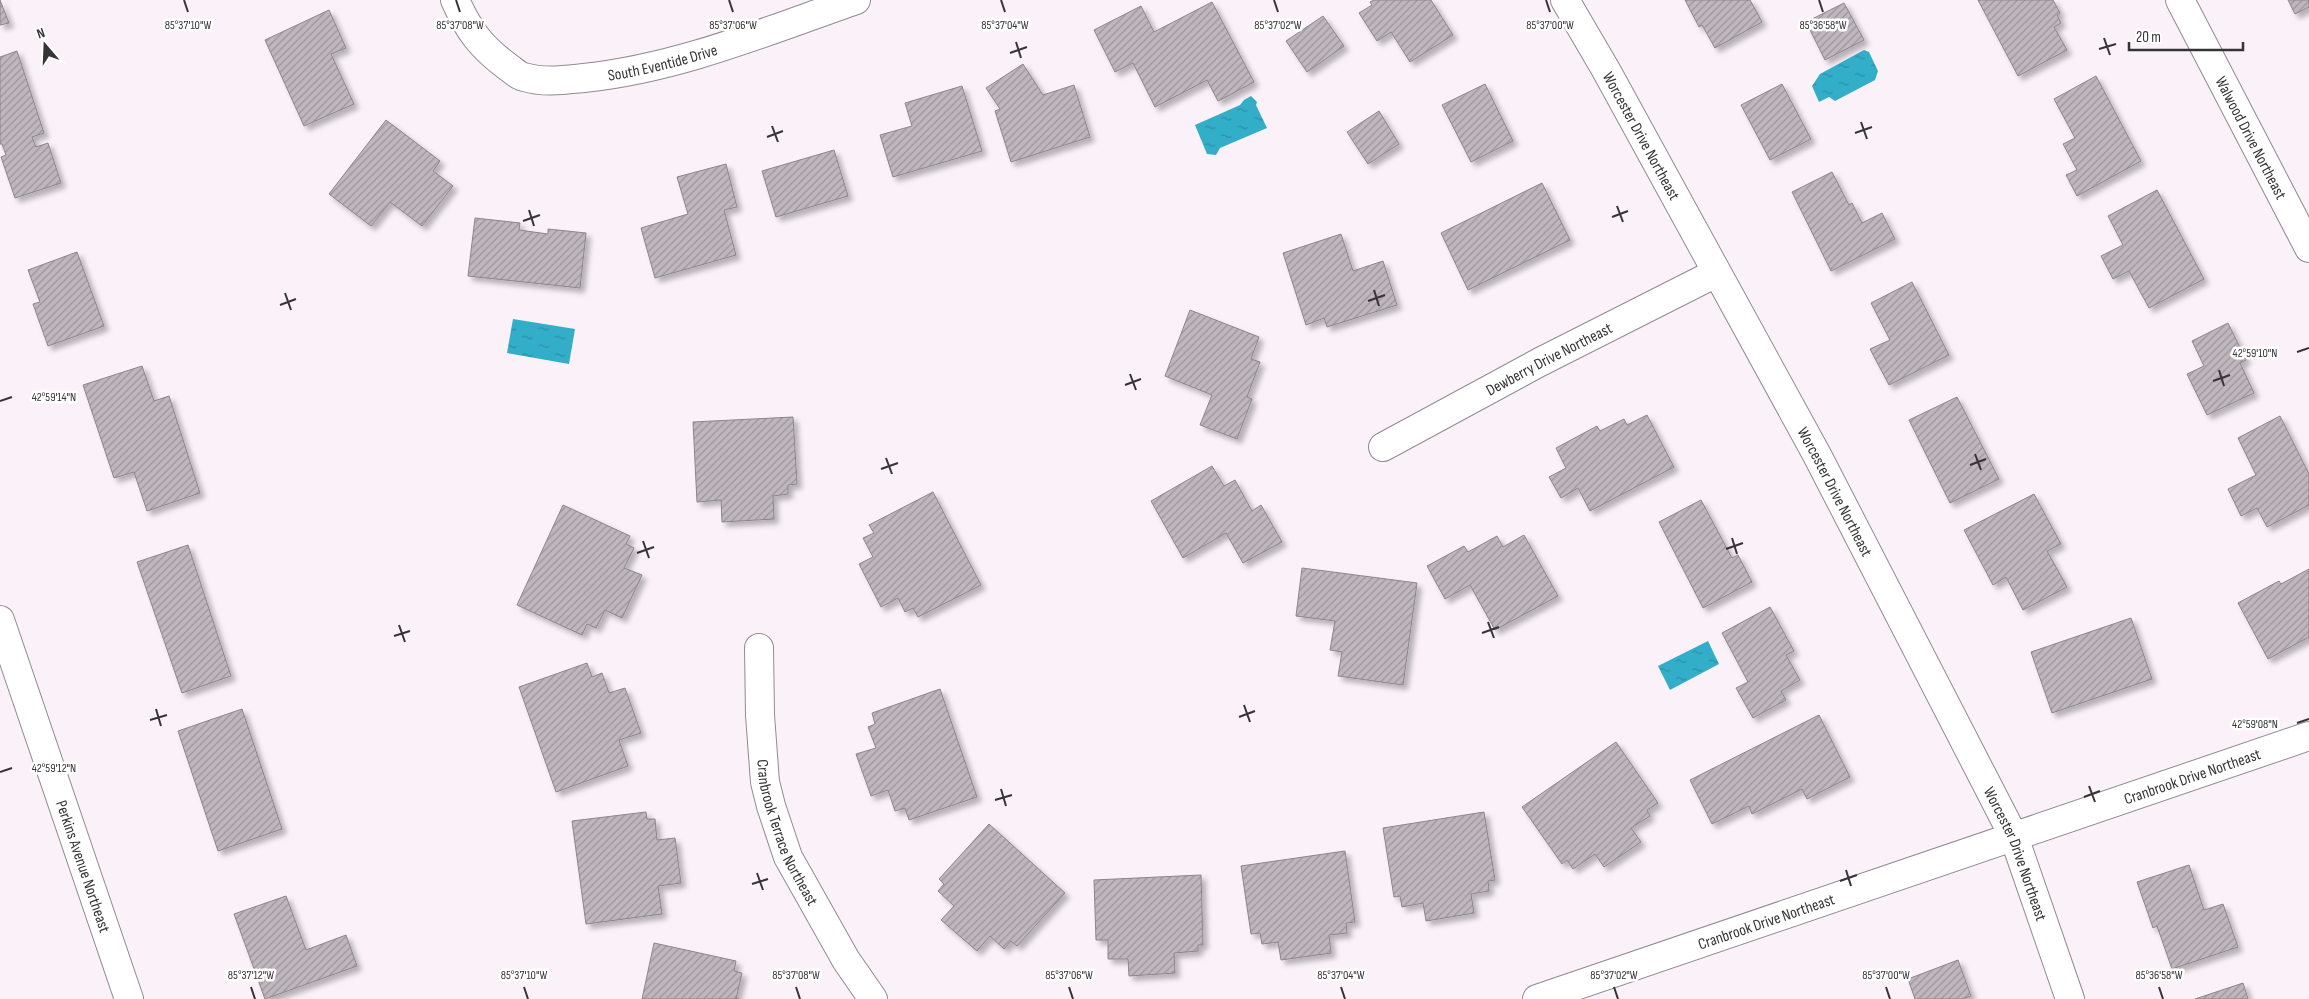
<svg xmlns="http://www.w3.org/2000/svg" width="2309" height="999" font-family="'Sofia Sans Condensed',sans-serif">
<style>
.water{fill:url(#water-ripples)}
.building{fill:url(#building-hatch);stroke:#8d858c;filter:url(#shadow)}
.lines{fill:none;stroke-linecap:round;stroke-linejoin:round}
.minor-casing{stroke:#928a91;stroke-width:30}
.minor{stroke:#fff;stroke-width:28}
.ticks{fill:none;stroke:#373437;stroke-width:2}
.labels{text-anchor:middle;stroke-width:5;stroke-linejoin:round;paint-order:stroke}
.street-label{font-size:16px;fill:#373437;stroke:#fff}
.ticks-label{font-size:12px;text-anchor:middle;fill:#373437;stroke:#fff;stroke-width:5;stroke-linejoin:round;paint-order:stroke}
</style>
<defs>
<pattern id="water-ripples" width="26" height="14" patternUnits="userSpaceOnUse" patternTransform="scale(1.25)"><rect width="26" height="14" fill="#33aec9"/><path d="M2 4q2-2 4 0t4 0M15 11q2-2 4 0t4 0" fill="none" stroke="#2c8ea4"/></pattern>
<pattern id="building-hatch" width="6" height="6" patternUnits="userSpaceOnUse" patternTransform="scale(1.25)"><rect width="6" height="6" fill="#bfb6be"/><path d="M-1 1l2-2M0 6l6-6M5 7l2-2" fill="none" stroke="#9c959b"/></pattern>
<filter id="shadow"><feDropShadow dx="4.5" dy="4.5" stdDeviation="2.5" flood-color="#0004"/></filter>
</defs>
<rect width="100%" height="100%" fill="#faf1f9"/>
<!-- water -->
<g class="water">
<polygon points="1864,50 1869,52 1878,71 1875,80 1835,101 1829,97 1819,102 1812,86 1820,74"/>
<polygon points="1251,96 1257,102 1256,105 1267,128 1220,148 1216,155 1207,154 1195,125 1240,105 1244,100"/>
<polygon points="513,319 575,329 569,364 507,353"/>
<polygon points="1708,641 1719,664 1670,690 1658,666"/>
</g>
<!-- building -->
<g class="building">
<polygon points="0,0 9,23 0,25"/>
<polygon points="1374,0 1431,0 1453,35 1410,62 1391,32 1377,41 1359,13 1372,5 1370,2"/>
<polygon points="1685,0 1750,0 1762,22 1715,48 1702,25 1699,27"/>
<polygon points="1978,0 2053,0 2060,13 2057,15 2061,23 2054,27 2067,50 2018,76"/>
<polygon points="2288,0 2309,0 2309,7 2295,14"/>
<polygon points="1212,2 1254,82 1218,101 1207,80 1155,107 1133,63 1115,72 1094,30 1141,6 1154,32"/>
<polygon points="1844,3 1864,40 1825,60 1806,22"/>
<polygon points="329,10 346,48 331,54 354,104 304,126 265,40"/>
<polygon points="1323,16 1344,46 1307,72 1286,41"/>
<polygon points="17,51 44,133 32,137 36,147 48,143 61,183 15,198 1,157 6,155 2,144 0,144 0,57"/>
<polygon points="1023,64 1043,95 1074,85 1090,137 1011,162 995,111 1000,109 986,88"/>
<polygon points="2096,76 2141,161 2077,196 2066,175 2077,170 2063,144 2075,138 2054,99"/>
<polygon points="1485,84 1513,141 1471,162 1442,105"/>
<polygon points="1782,84 1811,139 1770,160 1741,105"/>
<polygon points="962,86 982,151 893,177 880,135 912,126 905,103"/>
<polygon points="1379,111 1399,144 1368,164 1347,132"/>
<polygon points="386,120 440,161 433,171 453,186 422,226 390,202 371,226 329,194"/>
<polygon points="834,150 848,196 776,217 762,171"/>
<polygon points="726,164 737,207 724,210 736,255 655,278 641,228 688,214 677,177"/>
<polygon points="1832,172 1849,205 1852,203 1862,223 1882,213 1895,239 1831,271 1792,192"/>
<polygon points="1542,183 1570,240 1468,290 1441,233"/>
<polygon points="2157,190 2204,279 2149,308 2129,271 2113,279 2101,256 2123,245 2108,216"/>
<polygon points="475,218 520,223 519,230 548,234 548,229 586,233 580,288 468,276"/>
<polygon points="1341,234 1353,271 1383,261 1397,305 1327,327 1324,318 1306,325 1283,253"/>
<polygon points="77,252 104,326 48,346 33,304 40,302 28,270"/>
<polygon points="1912,282 1949,355 1889,385 1870,349 1890,340 1871,303"/>
<polygon points="1190,310 1259,337 1251,359 1260,362 1247,397 1252,399 1237,439 1200,425 1212,395 1165,376"/>
<polygon points="2228,323 2246,360 2240,363 2254,393 2207,415 2187,374 2204,366 2192,341"/>
<polygon points="142,366 154,401 169,396 200,493 147,511 134,472 114,478 83,385"/>
<polygon points="1957,397 1999,479 1950,503 1909,420"/>
<polygon points="1647,415 1674,467 1590,511 1578,488 1561,498 1549,477 1566,468 1556,448 1597,426 1600,431 1624,419 1627,425"/>
<polygon points="2280,416 2309,474 2309,505 2267,527 2257,508 2241,516 2228,489 2256,475 2238,438"/>
<polygon points="793,417 797,484 788,485 788,494 773,496 774,519 722,522 721,500 697,502 693,422"/>
<polygon points="1212,466 1224,486 1235,480 1252,511 1261,505 1282,542 1243,563 1226,533 1183,558 1151,501"/>
<polygon points="933,492 981,585 918,617 913,608 905,612 898,598 881,607 859,564 873,557 863,538 874,533 869,525"/>
<polygon points="2034,494 2061,544 2047,551 2067,587 2023,610 2006,577 1993,585 1964,530"/>
<polygon points="1701,500 1732,558 1738,555 1752,582 1703,608 1659,522"/>
<polygon points="563,505 630,536 626,544 634,548 624,568 642,575 622,618 605,610 596,628 587,624 582,635 517,605"/>
<polygon points="1524,535 1558,596 1495,630 1470,585 1445,599 1427,566 1464,546 1468,552 1497,536 1503,547"/>
<polygon points="188,545 231,676 182,693 137,562"/>
<polygon points="1302,568 1417,583 1403,685 1338,676 1342,652 1330,650 1335,621 1296,616"/>
<polygon points="2309,569 2309,637 2268,659 2238,603 2279,581 2281,584"/>
<polygon points="1770,607 1794,651 1786,655 1800,680 1781,691 1786,700 1753,718 1736,688 1748,682 1722,633"/>
<polygon points="2131,618 2152,679 2052,713 2031,652"/>
<polygon points="587,663 592,677 602,673 609,693 625,688 641,733 619,740 628,766 556,792 519,687"/>
<polygon points="940,689 977,797 909,820 905,808 895,811 888,790 871,796 856,754 876,748 868,727 875,724 872,713"/>
<polygon points="242,709 282,829 218,851 178,731"/>
<polygon points="1819,715 1850,777 1807,799 1802,789 1752,814 1749,806 1712,824 1690,780"/>
<polygon points="1616,742 1658,803 1647,810 1650,816 1631,828 1641,842 1604,867 1595,854 1573,869 1567,860 1562,864 1522,807"/>
<polygon points="646,812 647,819 655,819 657,840 675,838 681,883 658,886 662,914 586,924 572,821"/>
<polygon points="1484,812 1495,880 1488,881 1489,891 1471,894 1474,913 1426,921 1423,903 1402,907 1400,896 1394,897 1383,828"/>
<polygon points="989,824 1065,893 1017,946 1011,941 1004,949 990,936 977,951 941,920 954,906 938,891 944,884 939,879"/>
<polygon points="1345,851 1355,922 1346,923 1347,933 1329,935 1331,953 1281,960 1278,942 1262,944 1260,933 1251,934 1241,866"/>
<polygon points="2189,865 2204,910 2223,904 2238,947 2172,969 2157,926 2153,928 2137,882"/>
<polygon points="1201,875 1203,945 1198,945 1198,951 1174,953 1175,973 1129,976 1128,959 1108,959 1108,940 1096,940 1094,880"/>
<polygon points="286,896 306,950 346,935 357,966 265,999 234,914"/>
<polygon points="654,943 736,961 734,971 742,973 736,999 739,999 642,999"/>
<polygon points="1958,960 1971,996 1962,999 1915,999 1908,979"/>
<polygon points="2243,983 2248,999 2195,999"/>
</g>
<g class="lines">
<!-- minor casing -->
<g class="minor-casing">
<g id="minor">
<path id="s1" d="M455 0C469 31 481 47 508 67 513 70 518 76 524 77 544 83 564 80 584 78 679 68 767 31 856 0"/>
<path id="s2" d="M1565 0 1606 70 1817 455 2014 837 2070 999"/>
<path id="s3" d="M2180 0 2309 248"/>
<path id="s4" d="M1383 447 1540 362 1716 273"/>
<path id="s5" d="M0 620 129 999"/>
<path id="s6" d="M759 648 760 715 765 782 771 806 788 857 846 960 873 999"/>
<path id="s7" d="M1537 999 2309 736"/>
</g>
</g>
<!-- minor -->
<use href="#minor" class="minor"/>
</g>
<!-- ticks -->
<path class="ticks" d="M184 0 188 12M456 0 460 12M729 0 733 12M1001 0 1005 12M1274 0 1278 12M1546 0 1550 12M1819 0 1823 12M2104 38 2110 55M1016 42 1021 58M2099 49 2116 44M1010 53 1027 47M1861 122 1867 139M772 126 778 142M1855 133 1872 127M767 137 783 131M1617 206 1623 222M529 210 534 226M1612 217 1628 211M523 221 540 215M1374 290 1379 306M285 293 291 310M1368 301 1385 295M280 305 296 299M2297 352 2309 348M2219 370 2224 386M1130 374 1136 390M2213 381 2230 375M1125 385 1141 379M0 401 12 397M1975 454 1981 470M886 458 892 474M1970 465 1986 459M881 469 898 463M1732 538 1737 554M643 541 649 558M1726 549 1743 543M637 553 654 547M1488 622 1494 638M399 625 405 642M1482 633 1499 627M394 636 410 631M1244 705 1250 722M156 709 161 726M1239 717 1255 711M150 720 167 715M2297 723 2309 719M0 772 12 768M2089 786 2095 802M1001 789 1006 806M2084 797 2100 791M995 800 1012 795M1846 870 1851 886M757 873 763 890M1840 881 1857 875M752 884 768 879M251 987 255 999M524 987 528 999M796 987 800 999M1069 987 1073 999M1341 987 1345 999M1614 987 1618 999M1886 987 1890 999M2159 987 2163 999"/>
<g class="labels">
<!-- street labels -->
<g class="street-label">
<text dy="6" stroke="none"><textPath href="#s1" startOffset="246">South Eventide Drive</textPath></text>
<text dy="6" stroke="none"><textPath href="#s2" startOffset="156">Worcester Drive Northeast</textPath></text>
<text dy="6" stroke="none"><textPath href="#s3" startOffset="155">Walwood Drive Northeast</textPath></text>
<text dy="6" stroke="none"><textPath href="#s4" startOffset="188">Dewberry Drive Northeast</textPath></text>
<text dy="6" stroke="none"><textPath href="#s2" startOffset="561">Worcester Drive Northeast</textPath></text>
<text dy="6" stroke="none"><textPath href="#s7" startOffset="692">Cranbrook Drive Northeast</textPath></text>
<text dy="6" stroke="none"><textPath href="#s6" startOffset="189">Cranbrook Terrace Northeast</textPath></text>
<text dy="6" stroke="none"><textPath href="#s2" startOffset="966">Worcester Drive Northeast</textPath></text>
<text dy="6" stroke="none"><textPath href="#s5" startOffset="260">Perkins Avenue Northeast</textPath></text>
<text dy="6" stroke="none"><textPath href="#s7" startOffset="242">Cranbrook Drive Northeast</textPath></text>
</g>
</g>
<g class="ticks-label">
<text x="188" y="29">85°37'10"W</text>
<text x="460" y="29">85°37'08"W</text>
<text x="733" y="29">85°37'06"W</text>
<text x="1005" y="29">85°37'04"W</text>
<text x="1278" y="29">85°37'02"W</text>
<text x="1550" y="29">85°37'00"W</text>
<text x="1823" y="29">85°36'58"W</text>
<text x="2255" y="357">42°59'10"N</text>
<text x="54" y="401">42°59'14"N</text>
<text x="2255" y="728">42°59'08"N</text>
<text x="54" y="772">42°59'12"N</text>
<text x="251" y="979">85°37'12"W</text>
<text x="524" y="979">85°37'10"W</text>
<text x="796" y="979">85°37'08"W</text>
<text x="1069" y="979">85°37'06"W</text>
<text x="1341" y="979">85°37'04"W</text>
<text x="1614" y="979">85°37'02"W</text>
<text x="1886" y="979">85°37'00"W</text>
<text x="2159" y="979">85°36'58"W</text>
</g>
<!-- north arrow -->
<g transform="translate(45 45) rotate(341)" stroke="#ffffff" stroke-width="4" paint-order="stroke">
<path d="M0-4L9 19L0 12L-9 19Z" fill="#373437"/>
<text y="-8" font-size="14" font-weight="bold" text-anchor="middle" fill="#373437">N</text>
</g>
<!-- scale -->
<path d="M2129 42v8h114v-8" fill="none" stroke="#373437" stroke-width="2.5"/>
<text x="2136" y="42" font-size="15" fill="#373437" stroke="#ffffff" stroke-width="4" paint-order="stroke">20 m</text>
</svg>
